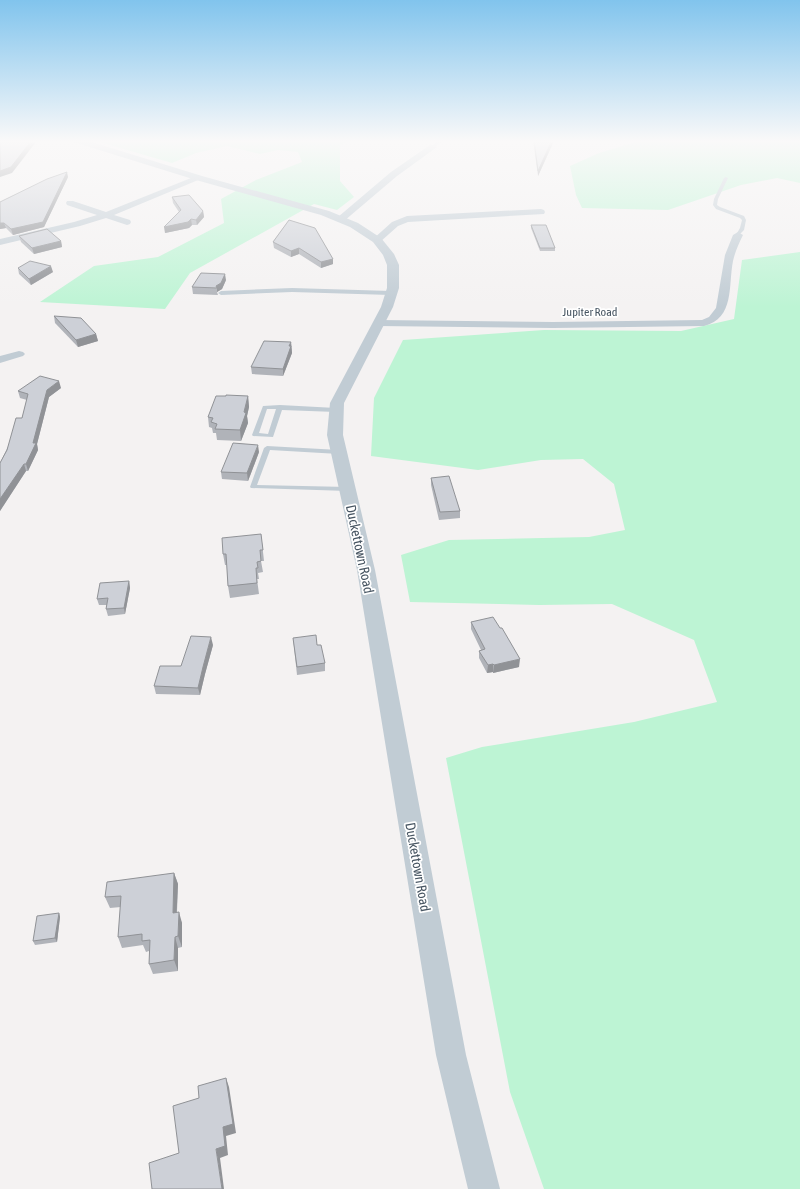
<svg xmlns="http://www.w3.org/2000/svg" width="800" height="1189" font-family="'Asap Condensed',sans-serif">
<style>
.green{fill:#bdf4d4}
.lines{fill:none;stroke-linecap:round;stroke-linejoin:round}
.service{fill:#c1ccd4;fill-rule:evenodd}
.minor{fill:#c1ccd4;fill-rule:evenodd}
.tertiary{fill:#c1ccd4;fill-rule:evenodd}
.wall{fill:#b0b3b9}
.shaded-wall{fill:#909296}
.building{fill:#cdd0d7;stroke:#909296}
.labels{text-anchor:middle;stroke-width:3.5;stroke-linejoin:round;paint-order:stroke}
.far-street-label{font-size:12px;fill:#475562;stroke:#fff}
.street-label{font-size:14px;fill:#475562;stroke:#fff}
</style>
<rect width="100%" height="100%" fill="#f4f2f2"/>
<!-- green -->
<g class="green">
<polygon points="93,140 351,140 340,145 340,181 354,197 337,210 314,204 190,273 165,309 40,302 94,266 158,257 224,223 221,199 256,180 302,162 298,152 278,150 260,154 227,146 196,153 172,163"/>
<polygon points="638,140 800,140 800,183 777,178 741,185 668,210 582,208 576,195 570,166 599,153 639,141"/>
<polygon points="800,252 800,1189 544,1189 510,1092 446,758 482,747 634,722 717,702 694,640 612,604 539,605 410,602 401,555 449,540 589,537 625,530 614,484 583,459 541,460 478,470 371,456 374,398 403,340 544,330 681,331 734,319 742,260"/>
</g>
<g class="lines">
<!-- service -->
<g class="service">
<polygon points="439,140 444,140 434,148 432,148 432,146"/>
<polygon points="726,177 728,178 718,199 717,205 720,207 744,216 746,220 744,230 738,236 736,235 740,228 742,220 740,218 716,209 713,205 714,199 724,178"/>
<polygon points="292,288 391,291 394,293 391,295 292,292 221,295 218,293 221,291"/>
<path d="M280 405 336 408 339 410 336 412 282 410 273 437 253 436 252 435 263 406ZM267 409H276L268 434 259 433Z"/>
<polygon points="267,446 339,450 342,452 339,454 270,450 257,485 348,487 352,489 348,491 251,488 250,487 264,448"/>
</g>
<!-- minor -->
<g class="minor">
<polygon points="430,145 433,145 437,147 397,176 344,221 338,221 337,219 338,217 391,172"/>
<polygon points="196,176 202,176 203,178 114,215 130,220 131,222 130,224 127,225 106,218 80,226 0,245 0,239 74,222 97,215 67,205 66,203 67,201 73,201 106,212"/>
<polygon points="541,209 544,210 545,212 544,214 408,222 398,226 380,242 377,243 372,240 392,222 407,216"/>
<path d="M738 232 743 235C739 243 735 252 733 261 728 286 735 318 704 326L553 328 378 326 373 323 378 320 553 322 702 320 709 317 716 308 725 255 733 235Z"/>
<polygon points="19,351 23,352 25,354 23,356 0,363 0,356"/>
</g>
<!-- tertiary -->
<polygon class="tertiary" points="67,140 83,140 95,143 202,176 329,211 358,223 381,238 394,254 399,265 399,288 393,307 344,403 343,435 375,570 466,1055 500,1189 468,1189 436,1055 357,570 327,435 330,403 381,307 387,288 387,265 383,255 373,242 350,227 321,215 196,180"/>
</g>
<!-- wall -->
<g class="wall">
<polygon points="533,140 553,140 553,143 538,176"/>
<polygon points="68,177 44,227 13,235 6,228 0,229 0,202"/>
<polygon points="172,197 203,211 204,217 197,225 192,225 189,228 165,233 179,212 173,203"/>
<polygon points="289,220 333,259 333,264 321,268 299,254 291,257 274,248 273,242"/>
<polygon points="531,225 555,248 555,251 540,251 531,228"/>
<polygon points="19,236 61,241 62,247 34,254 21,242"/>
<polygon points="18,268 53,272 31,285 19,274"/>
<polygon points="226,280 222,289 217,292 218,295 193,294 192,287"/>
<polygon points="54,316 96,334 98,341 78,347 55,323"/>
<polygon points="291,342 292,353 283,376 252,374 251,367"/>
<polygon points="61,388 49,397 37,444 38,450 28,471 26,471 0,511 0,463 22,418 27,400 20,398 18,391"/>
<polygon points="226,396 248,396 249,407 247,416 248,423 241,441 217,440 216,433 213,433 212,428 209,427 208,417"/>
<polygon points="259,452 248,481 222,479 221,472"/>
<polygon points="431,478 460,511 460,518 439,520 431,485"/>
<polygon points="261,534 264,561 261,561 263,572 258,573 259,579 257,579 259,594 230,598 228,586 227,565 225,565 223,554"/>
<polygon points="129,581 130,588 125,614 108,616 106,609 107,605 99,605 97,599"/>
<polygon points="471,622 519,667 493,673 493,672 487,673 479,658 479,651 481,650 471,629"/>
<polygon points="293,638 317,645 325,663 325,671 297,675"/>
<polygon points="213,645 205,674 200,695 156,694 154,686 181,666"/>
<polygon points="174,873 178,884 177,912 182,923 182,947 178,948 178,971 153,974 149,964 149,951 146,952 143,945 122,948 118,937 121,907 110,908 105,897"/>
<polygon points="59,913 60,917 57,942 35,945 33,941"/>
</g>
<!-- shaded-wall -->
<g class="shaded-wall">
<polygon points="32,140 36,140 36,142 12,173 0,177 0,171"/>
<polygon points="552,140 553,140 553,143 538,176 538,171"/>
<polygon points="67,172 68,177 44,227 13,235 11,229"/>
<polygon points="203,211 204,217 197,225 196,220"/>
<polygon points="191,219 192,225 189,228 165,233 164,227"/>
<polygon points="0,223 4,223 6,228 0,229"/>
<polygon points="61,241 62,247 34,254 32,248"/>
<polygon points="299,248 299,254 291,257 291,251"/>
<polygon points="333,259 333,264 321,268 321,262"/>
<polygon points="51,266 53,272 31,285 29,279"/>
<polygon points="225,274 226,280 222,289 217,292 217,288 216,286"/>
<polygon points="96,334 98,341 78,347 76,340"/>
<polygon points="291,342 292,353 283,376 283,369"/>
<polygon points="59,381 61,388 49,397 37,444 38,450 28,471 26,464 47,390"/>
<polygon points="248,396 249,407 247,416 248,423 241,441 240,430"/>
<polygon points="258,445 259,452 248,481 247,473"/>
<polygon points="24,464 26,471 0,511 0,499"/>
<polygon points="129,581 130,588 125,614 124,608"/>
<polygon points="211,637 213,645 205,674 200,695 198,688 203,667"/>
<polygon points="520,659 519,667 493,673 494,665"/>
<polygon points="493,664 493,672 487,673 488,665"/>
<polygon points="174,873 178,884 176,924 173,913"/>
<polygon points="179,912 182,923 182,947 178,936"/>
<polygon points="59,913 60,917 57,942 55,938"/>
<polygon points="175,937 178,948 178,971 174,960"/>
<polygon points="226,1078 229,1087 236,1133 226,1136 228,1155 220,1158 224,1189 222,1189 216,1149"/>
</g>
<!-- building -->
<g class="building">
<polygon points="0,140 32,140 11,167 0,171"/>
<polygon points="534,140 552,140 538,171"/>
<polygon points="67,172 43,222 11,229 4,223 0,223 0,202 47,179"/>
<polygon points="189,195 203,211 196,220 191,219 188,222 164,227 181,210 172,197"/>
<polygon points="289,220 315,228 333,259 321,262 299,248 291,251 273,242"/>
<polygon points="531,225 546,225 555,248 540,248"/>
<polygon points="47,229 61,241 32,248 19,236"/>
<polygon points="30,261 51,266 29,279 18,268"/>
<polygon points="201,273 225,274 221,283 216,286 217,288 192,287"/>
<polygon points="54,316 81,318 96,334 76,340"/>
<polygon points="264,341 291,342 289,346 291,346 283,369 251,367"/>
<polygon points="40,376 59,381 47,390 33,443 36,443 26,464 24,464 0,499 0,463 7,450 16,418 22,418 28,394 18,391"/>
<polygon points="226,395 248,396 244,412 246,413 240,430 215,429 217,424 211,422 213,418 208,417 216,396 226,396"/>
<polygon points="233,443 258,445 247,473 221,472"/>
<polygon points="449,476 460,511 440,512 431,478"/>
<polygon points="261,534 263,550 260,550 261,561 257,562 258,568 256,568 257,583 228,586 226,554 223,554 222,538"/>
<polygon points="129,581 124,608 106,609 108,598 97,599 100,583"/>
<polygon points="493,617 500,628 502,628 520,659 494,665 493,664 488,665 479,651 485,649 471,622"/>
<polygon points="316,635 317,645 321,645 325,663 297,667 293,638"/>
<polygon points="191,636 211,637 203,667 198,688 154,686 160,666 181,666"/>
<polygon points="174,873 173,913 179,912 178,936 175,937 174,960 149,964 150,940 142,941 142,934 118,937 121,896 105,897 107,882"/>
<polygon points="59,913 55,938 33,941 37,916"/>
<polygon points="226,1078 233,1124 223,1127 225,1146 216,1149 222,1189 152,1189 149,1163 179,1153 173,1106 199,1098 198,1086"/>
</g>
<!-- sky -->
<linearGradient id="sky" x2="0" y2="1"><stop stop-color="#81c4ed"/><stop offset="0.46" stop-color="#faf9f9"/><stop offset="1" stop-color="#faf9f9" stop-opacity="0"/></linearGradient>
<rect width="800" height="307" fill="url(#sky)"/>
<g class="labels">
<!-- far-street labels -->
<g class="far-street-label">
<text x="590" y="316">Jupiter Road</text>
</g>
<!-- street labels -->
<g class="street-label">
<text transform="translate(360 549) rotate(78)" y="5">Duckettown Road</text>
<text transform="translate(418 867) rotate(80)" y="5">Duckettown Road</text>
</g>
</g>
</svg>
